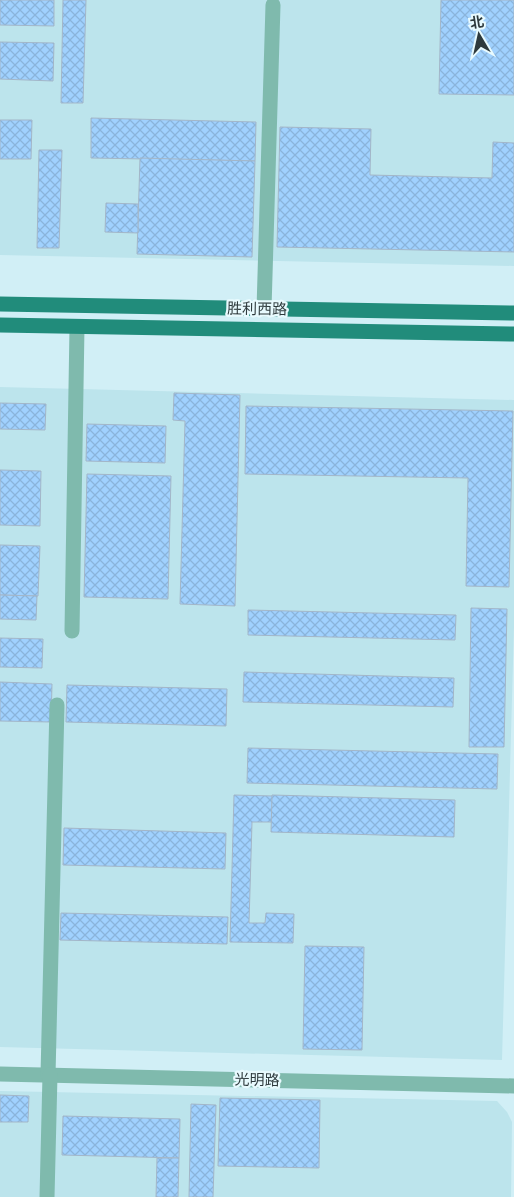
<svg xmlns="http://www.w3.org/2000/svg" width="514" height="1197" font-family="'DejaVu Sans','Noto Sans SC',sans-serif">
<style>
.built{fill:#bce4ec}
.building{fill:url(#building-cross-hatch);stroke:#a3b6c8}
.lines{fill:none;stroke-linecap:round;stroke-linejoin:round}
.minor{stroke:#7fbaad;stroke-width:15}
.major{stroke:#218c7b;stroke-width:15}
.labels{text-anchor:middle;stroke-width:4.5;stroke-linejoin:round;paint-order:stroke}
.street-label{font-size:15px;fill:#2e3a3d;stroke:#e8fafe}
</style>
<defs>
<pattern id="building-cross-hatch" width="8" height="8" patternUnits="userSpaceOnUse" patternTransform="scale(1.25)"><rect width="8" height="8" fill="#a0d1fe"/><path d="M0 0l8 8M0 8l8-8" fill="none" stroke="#8ab4db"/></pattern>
</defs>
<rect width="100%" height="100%" fill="#d1eff6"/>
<!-- built -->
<g class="built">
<polygon points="0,0 514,0 514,266 0,255"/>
<polygon points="0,387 514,400 514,626 502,1060 0,1047"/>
<polygon points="0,1091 497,1101 507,1112 512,1122 511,1197 0,1197"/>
</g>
<!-- building -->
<g class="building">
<polygon points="0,0 54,0 54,26 0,25"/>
<polygon points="63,0 86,0 83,103 61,103"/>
<polygon points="441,0 514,0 514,95 439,94"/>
<polygon points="0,42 54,43 53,81 0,79"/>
<polygon points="91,118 256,122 255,161 91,158"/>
<polygon points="0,120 32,120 31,159 0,159"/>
<polygon points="280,127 371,129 370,175 492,178 493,142 514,143 514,252 277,247"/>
<polygon points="39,150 62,150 59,248 37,248"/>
<polygon points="140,158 255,161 252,257 137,254"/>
<polygon points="106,203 138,204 138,233 105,232"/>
<polygon points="174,393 240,395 235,606 180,604 185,421 173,420"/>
<polygon points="0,403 46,404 45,430 0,429"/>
<polygon points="246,406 513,411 509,587 466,586 468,478 245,474"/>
<polygon points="87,424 166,426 165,463 86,461"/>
<polygon points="0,470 41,471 40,526 0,525"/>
<polygon points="87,474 171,476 168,599 84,597"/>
<polygon points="0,545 40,546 38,596 0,595"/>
<polygon points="0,595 37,596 36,620 0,619"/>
<polygon points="471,608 507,609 504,747 469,747"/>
<polygon points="248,610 456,615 455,640 248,635"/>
<polygon points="0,638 43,639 42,668 0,667"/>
<polygon points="244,672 454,678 453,707 243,702"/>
<polygon points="0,682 52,684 51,722 0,721"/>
<polygon points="67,685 227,689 226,726 66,722"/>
<polygon points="248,748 498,754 497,789 247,783"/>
<polygon points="234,795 273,796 272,822 252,822 249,923 265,923 266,913 294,914 293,943 230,942"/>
<polygon points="272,795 455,800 454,837 271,832"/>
<polygon points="64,828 226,833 225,869 63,865"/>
<polygon points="61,913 228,917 227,944 60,940"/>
<polygon points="305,946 364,947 362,1050 303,1049"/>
<polygon points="0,1095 29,1096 28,1122 0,1122"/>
<polygon points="220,1098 320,1100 319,1168 218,1166"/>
<polygon points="191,1104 216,1105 213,1197 189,1197"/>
<polygon points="63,1116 180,1119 179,1158 62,1155"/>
<polygon points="157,1158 179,1158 178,1197 156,1197"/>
</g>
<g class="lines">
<!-- minor -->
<g class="minor">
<polyline points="264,309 273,5"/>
<polyline points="72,631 77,327"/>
<polyline points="0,1074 514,1086"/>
<polyline points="48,1075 57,705"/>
<polyline points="47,1197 50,1075"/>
</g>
<!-- major -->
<g class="major">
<polyline points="0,304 514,313"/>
<polyline points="0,325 514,334"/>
</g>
</g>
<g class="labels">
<!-- street labels -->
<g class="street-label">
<text transform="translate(257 309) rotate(1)" y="5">胜利西路</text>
<text transform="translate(257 1080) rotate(1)" y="5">光明路</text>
</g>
</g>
<!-- north arrow -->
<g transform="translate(479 35) rotate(351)" stroke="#e8fafe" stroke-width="4" paint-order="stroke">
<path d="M0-4L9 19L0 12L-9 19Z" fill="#2e3a3d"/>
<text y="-8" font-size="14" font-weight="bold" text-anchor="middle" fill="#2e3a3d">北</text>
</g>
</svg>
